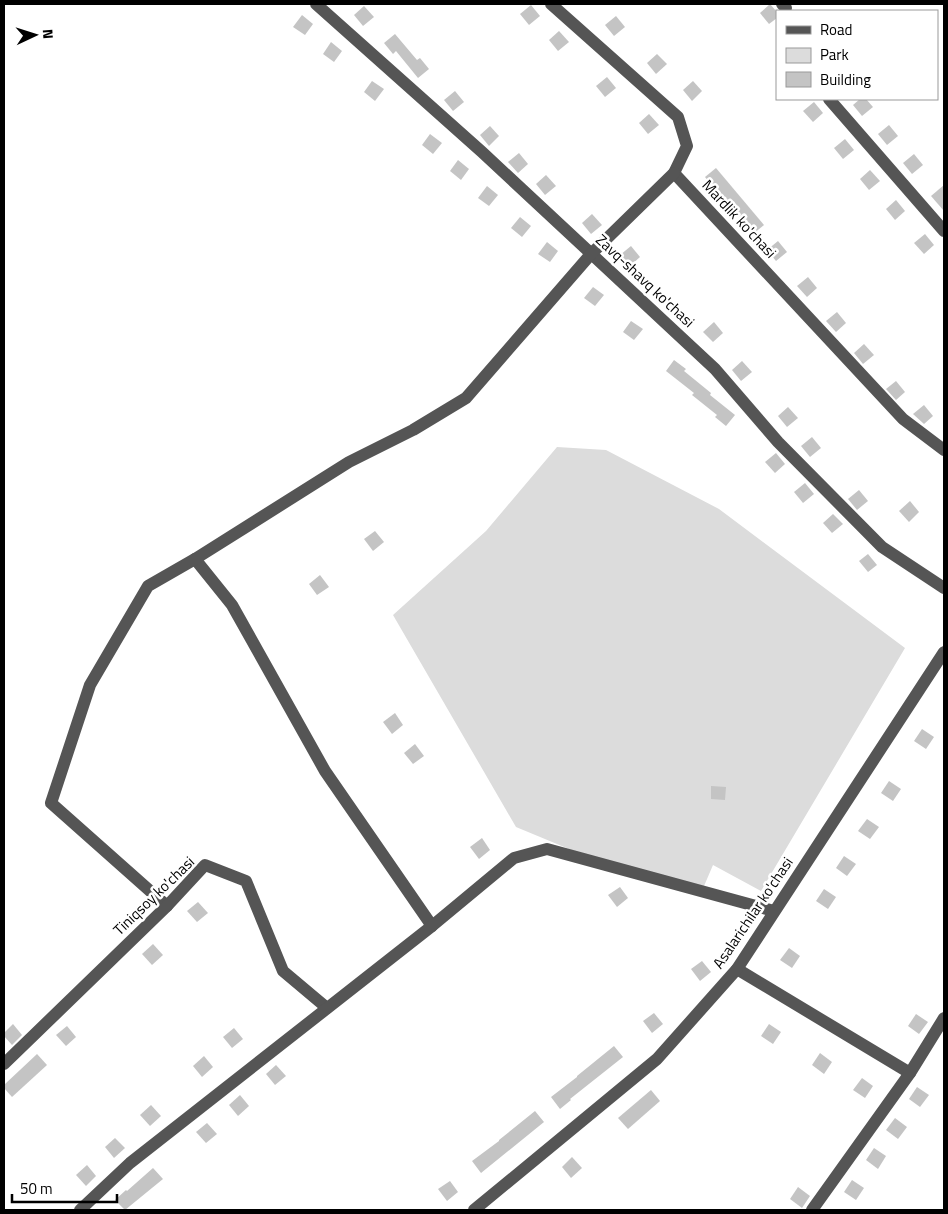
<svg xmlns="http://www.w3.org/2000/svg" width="948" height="1214" font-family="'Titillium Web',sans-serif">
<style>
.green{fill:#dcdcdc}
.building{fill:#c4c4c4}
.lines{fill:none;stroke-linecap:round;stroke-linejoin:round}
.minor{stroke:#555;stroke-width:12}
.labels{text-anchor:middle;stroke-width:5;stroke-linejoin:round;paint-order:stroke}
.street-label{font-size:15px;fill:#000;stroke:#fff}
</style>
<rect width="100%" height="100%" fill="#fff"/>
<!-- green -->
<polygon class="green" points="557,447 606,450 719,509 905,648 761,891 713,865 704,886 598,861 516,827 393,615 486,531"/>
<!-- building -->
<g class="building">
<polygon points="770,4 777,12 777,18 769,24 760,13"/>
<polygon points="531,5 540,16 529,25 520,14"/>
<polygon points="364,6 374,17 363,26 354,15"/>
<polygon points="302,15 313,24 305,35 293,27"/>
<polygon points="616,16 625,27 614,36 605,25"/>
<polygon points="559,31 569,42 558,51 549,40"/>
<polygon points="395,34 417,60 420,58 429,69 418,78 396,51 393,54 384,43"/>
<polygon points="331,42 342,51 334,62 323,54"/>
<polygon points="657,54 667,64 656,74 647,63"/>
<polygon points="607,77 616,88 605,97 596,86"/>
<polygon points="372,81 384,89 375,101 364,92"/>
<polygon points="693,81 702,91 692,101 683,90"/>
<polygon points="455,91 464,102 453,111 444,100"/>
<polygon points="860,99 866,99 873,107 862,116 853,105"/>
<polygon points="814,102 823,113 813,122 803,111"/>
<polygon points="649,114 659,125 648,134 639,123"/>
<polygon points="889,125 898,136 887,145 878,134"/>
<polygon points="490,126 499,136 489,146 480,135"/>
<polygon points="430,134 442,143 433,154 422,145"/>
<polygon points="845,139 854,150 843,159 834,148"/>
<polygon points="519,153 528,164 518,173 508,162"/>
<polygon points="914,154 923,165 912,174 903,163"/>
<polygon points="458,160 469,169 461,180 450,171"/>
<polygon points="716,168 764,225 753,234 705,177"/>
<polygon points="870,170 880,181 869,190 860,179"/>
<polygon points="546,175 556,186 545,195 536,184"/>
<polygon points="944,185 944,211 931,196"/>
<polygon points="487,186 498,195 489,206 478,198"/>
<polygon points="896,200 905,211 895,220 886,209"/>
<polygon points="592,214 602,225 591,234 582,223"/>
<polygon points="520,217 531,226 522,237 511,228"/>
<polygon points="925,234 934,245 924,254 914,243"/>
<polygon points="778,241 787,252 776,261 767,250"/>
<polygon points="547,242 558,251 550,262 538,254"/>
<polygon points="631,246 640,257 630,266 620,255"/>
<polygon points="808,277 817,288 807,297 797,286"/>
<polygon points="593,287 604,295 595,306 584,298"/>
<polygon points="837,312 846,323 836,332 826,321"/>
<polygon points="631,321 643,329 634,340 623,332"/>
<polygon points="714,322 723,333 713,342 703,332"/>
<polygon points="864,344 874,355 863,364 854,353"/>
<polygon points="674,360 686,369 684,371 711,393 710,395 735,415 726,426 715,417 717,415 692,395 694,393 666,371"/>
<polygon points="742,361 752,372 741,381 732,370"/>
<polygon points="896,381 905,392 896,400 886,389"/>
<polygon points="924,405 933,416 924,424 913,414"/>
<polygon points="788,407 798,418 787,427 778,416"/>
<polygon points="812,437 821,448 810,457 801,446"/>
<polygon points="776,453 785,464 775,473 765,462"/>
<polygon points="805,483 814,494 803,503 794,492"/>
<polygon points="859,490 868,501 857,510 848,499"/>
<polygon points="910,501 919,512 909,522 899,511"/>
<polygon points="833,514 843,524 832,533 823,523"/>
<polygon points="375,531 384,542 373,551 364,539"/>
<polygon points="868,554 877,565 868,572 859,561"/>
<polygon points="320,575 329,587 317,595 309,584"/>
<polygon points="395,713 403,725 392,734 383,722"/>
<polygon points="922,729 934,737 926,749 914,741"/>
<polygon points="415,744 424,756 413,764 404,753"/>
<polygon points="889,781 901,789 893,801 881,793"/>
<polygon points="711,786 726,787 725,800 711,799"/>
<polygon points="867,819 879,827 870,839 858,831"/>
<polygon points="482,838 490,850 479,859 470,847"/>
<polygon points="844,856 856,864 847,876 836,868"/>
<polygon points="620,887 628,898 617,907 608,895"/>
<polygon points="824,889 836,897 828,909 816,901"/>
<polygon points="198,902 208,913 197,922 187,911"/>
<polygon points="153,944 163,955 152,965 142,954"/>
<polygon points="789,948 800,956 792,968 780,960"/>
<polygon points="702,961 711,972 700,981 691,969"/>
<polygon points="654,1013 663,1024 652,1033 643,1021"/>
<polygon points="916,1014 928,1022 919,1034 908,1026"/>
<polygon points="13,1024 22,1035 12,1045 4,1036 4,1033"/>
<polygon points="769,1024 781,1032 773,1044 761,1036"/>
<polygon points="67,1026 76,1037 66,1046 56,1035"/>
<polygon points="234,1028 243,1039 232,1048 223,1037"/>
<polygon points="614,1046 623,1057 570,1099 571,1100 560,1109 551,1097 577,1077 577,1076"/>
<polygon points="820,1053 832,1062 824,1074 812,1065"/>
<polygon points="37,1054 47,1065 12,1097 4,1088 4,1085"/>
<polygon points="204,1056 213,1067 202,1077 193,1066"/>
<polygon points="276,1065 286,1076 275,1085 266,1074"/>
<polygon points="862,1078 873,1086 865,1098 853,1090"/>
<polygon points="917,1087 929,1095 920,1107 909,1099"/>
<polygon points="651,1090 660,1101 628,1129 618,1118"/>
<polygon points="240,1095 249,1106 238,1116 229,1105"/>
<polygon points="151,1105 161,1116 150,1126 140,1115"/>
<polygon points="535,1111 544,1122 481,1173 472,1161 499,1141 499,1140"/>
<polygon points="895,1118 907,1127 898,1139 886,1130"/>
<polygon points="207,1123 217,1134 206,1143 196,1132"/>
<polygon points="115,1138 125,1148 114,1158 105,1147"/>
<polygon points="874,1148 886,1156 878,1169 866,1160"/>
<polygon points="572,1157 582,1168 571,1178 562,1167"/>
<polygon points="87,1165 96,1176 86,1186 76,1175"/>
<polygon points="153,1168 163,1179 125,1210 115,1200 126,1190 127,1191"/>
<polygon points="852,1180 864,1188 856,1200 844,1192"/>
<polygon points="450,1181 458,1192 447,1201 438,1189"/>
<polygon points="798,1187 810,1196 802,1208 790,1199"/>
</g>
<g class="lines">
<!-- minor -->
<g class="minor">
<polyline points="316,4 482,152 715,369 778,442 882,547 944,588"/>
<polyline points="551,4 678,117 687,146 674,173 903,419 944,450"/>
<polyline points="782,4 786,8"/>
<polyline points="829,99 944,231"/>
<polyline points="195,559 232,605 325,771 432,926"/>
<polyline points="167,906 51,803 90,685 148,586 195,559 349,462 413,430 466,398 591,254 674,173"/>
<polyline points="737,969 910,1073"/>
<polyline points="4,1064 167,906 205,865 246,881 283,971 327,1008"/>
<polyline points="80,1210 130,1163 432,926 514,858 547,849 774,911"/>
<polyline points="474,1210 657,1059 737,969 944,652"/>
<polyline points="812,1210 910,1073 944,1018"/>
</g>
</g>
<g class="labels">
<!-- street labels -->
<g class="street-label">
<text transform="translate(739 219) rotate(47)" y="5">Mardlik ko'chasi</text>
<text transform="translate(645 281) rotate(43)" y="5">Zavq-shavq ko'chasi</text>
<text transform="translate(154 896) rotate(-44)" y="5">Tiniqsoy ko'chasi</text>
<text transform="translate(753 913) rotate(-56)" y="5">Asalarichilar ko'chasi</text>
</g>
</g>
<!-- border -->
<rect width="948" height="1214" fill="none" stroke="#000000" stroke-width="10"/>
<!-- legend -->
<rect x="776" y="10" width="162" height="90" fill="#ffffff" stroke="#999999"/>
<rect x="786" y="26" width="25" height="8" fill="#555555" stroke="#999999"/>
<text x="820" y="35" font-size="15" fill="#000000">Road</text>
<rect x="786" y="48" width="25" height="15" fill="#dcdcdc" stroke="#999999"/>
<text x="820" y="60" font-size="15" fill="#000000">Park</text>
<rect x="786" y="72" width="25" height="15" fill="#c4c4c4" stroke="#999999"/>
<text x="820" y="85" font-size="15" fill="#000000">Building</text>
<!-- north arrow -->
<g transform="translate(35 35) rotate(86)" stroke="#ffffff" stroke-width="4" paint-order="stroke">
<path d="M0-4L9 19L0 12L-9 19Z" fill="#000000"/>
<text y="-8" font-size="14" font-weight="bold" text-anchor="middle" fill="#000000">N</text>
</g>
<!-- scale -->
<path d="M12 1194v8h105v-8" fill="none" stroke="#000000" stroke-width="2.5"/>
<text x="20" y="1194" font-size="15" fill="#000000" stroke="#ffffff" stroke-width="4" paint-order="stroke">50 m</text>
</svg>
